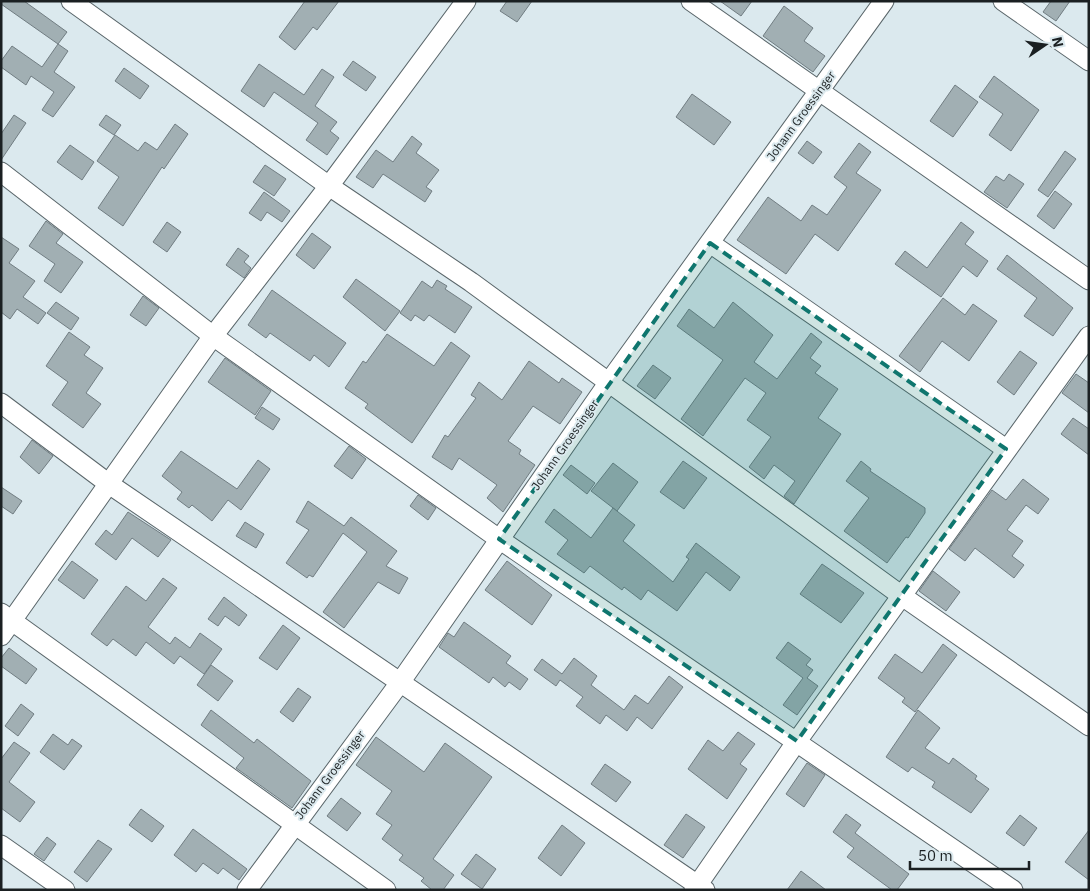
<svg xmlns="http://www.w3.org/2000/svg" width="1090" height="891" font-family="'IBM Plex Sans',sans-serif">
<style>
.building{fill:#a1afb3;stroke:#717d82}
.lines{fill:none;stroke-linecap:round;stroke-linejoin:round}
.street-casing{stroke:#5a666a;stroke-width:21}
.street{stroke:#fff;stroke-width:19}
.marked{fill:#0f766e;fill-opacity:0.2;stroke:#0f766e;stroke-width:4;stroke-dasharray:10 6;stroke-linejoin:round}
.labels{text-anchor:middle;stroke-width:4;stroke-linejoin:round;paint-order:stroke}
.street-label{font-size:12px;fill:#1b2022;stroke:#dbe9ee}
</style>
<rect width="100%" height="100%" fill="#dbe9ee"/>
<!-- building -->
<g class="building">
<polygon points="1,1 24,1 67,32 58,44 1,4"/>
<polygon points="305,1 339,1 317,30 313,27 295,50 279,37"/>
<polygon points="507,1 532,1 517,22 500,11"/>
<polygon points="720,1 752,1 741,16"/>
<polygon points="1051,1 1070,1 1056,21 1043,12"/>
<polygon points="784,6 813,28 804,41 825,56 813,72 763,36"/>
<polygon points="58,44 68,51 54,72 75,87 53,117 42,110 54,92 31,76 26,85 1,67 1,61 12,46 42,67"/>
<polygon points="353,61 376,77 366,91 343,75"/>
<polygon points="259,64 304,95 322,69 334,77 315,106 337,122 330,131 339,138 327,155 306,140 318,123 274,92 264,107 241,91"/>
<polygon points="124,68 149,86 140,99 115,81"/>
<polygon points="994,76 1039,110 1011,151 989,135 1003,114 979,97"/>
<polygon points="955,85 978,102 953,137 930,121"/>
<polygon points="692,94 731,122 714,145 676,117"/>
<polygon points="14,115 26,123 1,160 1,134"/>
<polygon points="106,115 121,125 114,135 99,125"/>
<polygon points="175,124 188,134 164,169 162,167 123,226 98,208 119,177 97,161 115,135 138,151 145,142 157,150"/>
<polygon points="412,136 422,144 416,153 439,170 426,187 432,191 425,202 383,174 373,188 356,177 376,150 393,162"/>
<polygon points="807,141 822,152 813,164 798,153"/>
<polygon points="859,143 871,152 856,173 881,190 838,251 815,234 786,274 737,240 768,197 801,221 812,205 827,215 847,187 834,177"/>
<polygon points="70,145 94,162 82,180 57,162"/>
<polygon points="1065,151 1076,159 1048,197 1038,190"/>
<polygon points="265,165 286,179 274,196 253,182"/>
<polygon points="1009,174 1024,184 1007,208 984,192 996,176 1004,181"/>
<polygon points="1055,191 1072,204 1054,229 1037,216"/>
<polygon points="264,192 290,211 282,222 267,212 261,221 249,213"/>
<polygon points="46,221 63,234 56,243 83,262 61,293 44,281 55,264 29,246"/>
<polygon points="167,222 181,232 167,252 153,242"/>
<polygon points="961,222 974,232 965,244 988,261 977,277 963,266 941,297 895,264 905,251 927,268"/>
<polygon points="312,233 331,247 314,269 296,255"/>
<polygon points="1,237 19,249 9,263 35,281 23,297 46,313 38,324 17,309 10,319 1,312"/>
<polygon points="238,248 249,256 244,262 251,268 244,278 226,265"/>
<polygon points="1007,255 1073,308 1053,336 1024,316 1037,298 997,269"/>
<polygon points="356,279 400,311 385,331 343,297"/>
<polygon points="437,280 447,286 445,289 472,307 455,333 429,315 424,321 415,315 411,321 400,313 422,281 432,288"/>
<polygon points="272,290 346,343 329,367 314,355 310,361 270,333 266,338 248,325"/>
<polygon points="143,296 159,308 146,326 130,315"/>
<polygon points="943,298 965,315 973,304 997,321 969,361 942,341 920,372 899,356"/>
<polygon points="56,302 79,318 71,330 47,313"/>
<polygon points="733,302 773,335 754,362 777,379 811,333 822,342 810,358 821,366 815,373 838,389 818,418 841,434 794,504 784,496 795,481 774,465 764,479 749,467 771,437 747,420 766,393 745,378 703,436 681,419 723,360 677,326 689,309 714,328"/>
<polygon points="69,332 90,347 84,355 103,368 86,393 101,404 83,428 52,405 68,382 46,366"/>
<polygon points="387,334 434,366 451,342 470,356 412,443 365,408 368,404 345,388 363,361 366,363"/>
<polygon points="1020,351 1037,363 1014,395 997,382"/>
<polygon points="225,358 271,391 255,415 208,382"/>
<polygon points="529,361 559,383 562,378 582,392 560,424 533,406 508,441 521,450 519,454 535,465 503,512 487,498 497,485 459,458 452,470 432,457 445,435 448,437 476,398 471,395 479,382 502,400"/>
<polygon points="653,365 671,378 655,399 637,386"/>
<polygon points="1076,374 1089,383 1089,413 1062,393"/>
<polygon points="262,407 280,419 273,430 255,418"/>
<polygon points="1073,418 1089,429 1089,455 1061,434"/>
<polygon points="32,440 53,456 39,474 20,457"/>
<polygon points="349,446 366,459 352,479 334,466"/>
<polygon points="181,451 237,489 258,460 270,469 241,510 228,500 212,521 192,505 189,508 177,499 182,492 162,476"/>
<polygon points="683,461 707,478 684,509 660,492"/>
<polygon points="861,461 871,469 870,471 925,508 925,513 908,538 906,537 887,563 844,531 869,498 846,481"/>
<polygon points="613,463 638,482 617,511 591,491"/>
<polygon points="571,465 595,483 587,494 563,475"/>
<polygon points="1023,479 1049,499 1038,514 1026,505 1007,530 1023,541 1012,556 1024,565 1014,578 975,548 965,561 949,549 992,490 1006,500"/>
<polygon points="1,487 22,501 13,514 1,506"/>
<polygon points="418,495 436,508 428,520 410,506"/>
<polygon points="308,501 344,526 351,517 397,551 386,566 408,578 399,594 378,582 344,628 323,612 367,552 343,533 313,577 309,575 307,578 286,563 309,530 296,522"/>
<polygon points="613,508 635,525 623,541 673,582 689,559 686,557 696,543 740,577 730,591 706,572 677,611 648,590 641,600 624,587 622,590 590,566 584,573 557,554 568,540 545,522 554,509 591,538"/>
<polygon points="128,512 171,540 158,557 132,538 116,560 95,544 106,530 112,535"/>
<polygon points="245,522 264,534 256,548 236,536"/>
<polygon points="72,561 98,580 84,599 58,580"/>
<polygon points="507,561 552,595 532,625 485,590"/>
<polygon points="822,564 864,593 841,623 800,594"/>
<polygon points="933,571 960,592 946,611 919,591"/>
<polygon points="163,578 177,588 148,627 170,644 175,637 190,648 200,633 222,649 204,674 180,656 174,664 146,642 136,656 113,639 107,646 91,634 126,586 146,601"/>
<polygon points="224,597 247,615 239,626 225,616 218,626 208,619"/>
<polygon points="464,622 511,656 506,663 528,679 520,690 509,682 505,687 493,677 489,683 439,647 448,633 454,637"/>
<polygon points="283,625 300,638 277,670 259,658"/>
<polygon points="788,642 811,659 806,665 813,670 807,678 818,686 797,715 783,705 803,678 776,658"/>
<polygon points="943,644 957,655 915,712 902,702 905,698 878,678 895,654 922,673"/>
<polygon points="9,648 37,669 26,684 1,666 1,658"/>
<polygon points="574,658 597,676 591,685 624,710 635,695 648,704 669,676 683,687 652,729 637,717 627,731 606,715 600,724 576,706 583,697 560,680 556,686 534,670 542,659 562,674"/>
<polygon points="211,665 233,681 218,701 197,685"/>
<polygon points="298,688 311,697 293,722 280,712"/>
<polygon points="21,704 34,714 18,736 5,726"/>
<polygon points="211,710 254,743 257,739 311,781 292,808 236,768 244,758 201,725"/>
<polygon points="918,710 940,728 925,748 949,764 953,758 977,776 975,779 989,789 971,813 932,787 935,782 912,767 908,772 886,757"/>
<polygon points="738,732 755,744 740,764 747,769 727,799 688,769 708,740 723,751"/>
<polygon points="53,734 68,745 72,739 82,746 64,770 40,752"/>
<polygon points="376,737 424,772 445,743 492,777 433,859 454,875 443,890 432,890 421,881 424,878 399,860 403,855 382,839 392,825 376,814 392,791 356,765"/>
<polygon points="14,742 30,753 9,782 35,802 20,822 1,808 1,759"/>
<polygon points="807,763 825,775 804,807 786,794"/>
<polygon points="605,764 631,782 616,802 591,784"/>
<polygon points="341,798 361,813 347,831 327,816"/>
<polygon points="141,809 164,826 152,842 129,825"/>
<polygon points="686,814 705,827 683,858 664,845"/>
<polygon points="846,814 861,825 855,833 909,874 897,890 892,890 847,857 854,848 833,832"/>
<polygon points="1020,815 1037,828 1024,846 1006,833"/>
<polygon points="562,825 585,843 561,876 538,858"/>
<polygon points="193,829 247,869 239,880 223,868 218,874 203,863 196,872 174,855"/>
<polygon points="1089,830 1089,880 1065,862"/>
<polygon points="47,837 56,844 44,861 34,854"/>
<polygon points="98,840 112,849 87,882 74,872"/>
<polygon points="476,854 496,869 482,889 461,874"/>
<polygon points="801,871 826,890 787,890"/>
</g>
<g class="lines">
<!-- street casing -->
<g class="street-casing">
<g id="street">
<polyline points="71,1 329,186 471,282 902,596 1089,726"/>
<path d="M691 1C823 95 957 186 1089 280"/>
<polyline points="1003,1 1089,61"/>
<polyline points="1,172 213,336 499,539 1013,890"/>
<polyline points="710,243 1006,449"/>
<polyline points="1,403 109,484 705,890"/>
<polyline points="1,613 386,890"/>
<polyline points="1,636 213,336 329,186 466,1"/>
<polyline points="1,845 65,890"/>
<polyline points="247,890 399,684 609,382 884,1"/>
<polyline points="694,890 797,741 1089,336"/>
</g>
</g>
<!-- street -->
<use href="#street" class="street"/>
</g>
<!-- marked area -->
<path class="marked" d="M710 243 1006 449 797 741 499 539Z"/>
<g class="labels">
<!-- street labels -->
<g class="street-label">
<text transform="translate(801 116) rotate(-54)" y="4">Johann Groessinger</text>
<text transform="translate(565 445) rotate(-55)" y="4">Johann Groessinger</text>
<text transform="translate(330 775) rotate(-53)" y="4">Johann Groessinger</text>
</g>
</g>
<!-- border -->
<rect width="1090" height="891" fill="none" stroke="#1b2022" stroke-width="5"/>
<!-- north arrow -->
<g transform="translate(1045 45) rotate(77)" stroke="#dbe9ee" stroke-width="4" paint-order="stroke">
<path d="M0-4L9 19L0 12L-9 19Z" fill="#1b2022"/>
<text y="-8" font-size="14" font-weight="bold" text-anchor="middle" fill="#1b2022">N</text>
</g>
<!-- scale -->
<path d="M910 861v8h119v-8" fill="none" stroke="#1b2022" stroke-width="2.5"/>
<text x="918" y="861" font-size="15" fill="#1b2022" stroke="#dbe9ee" stroke-width="4" paint-order="stroke">50 m</text>
</svg>
